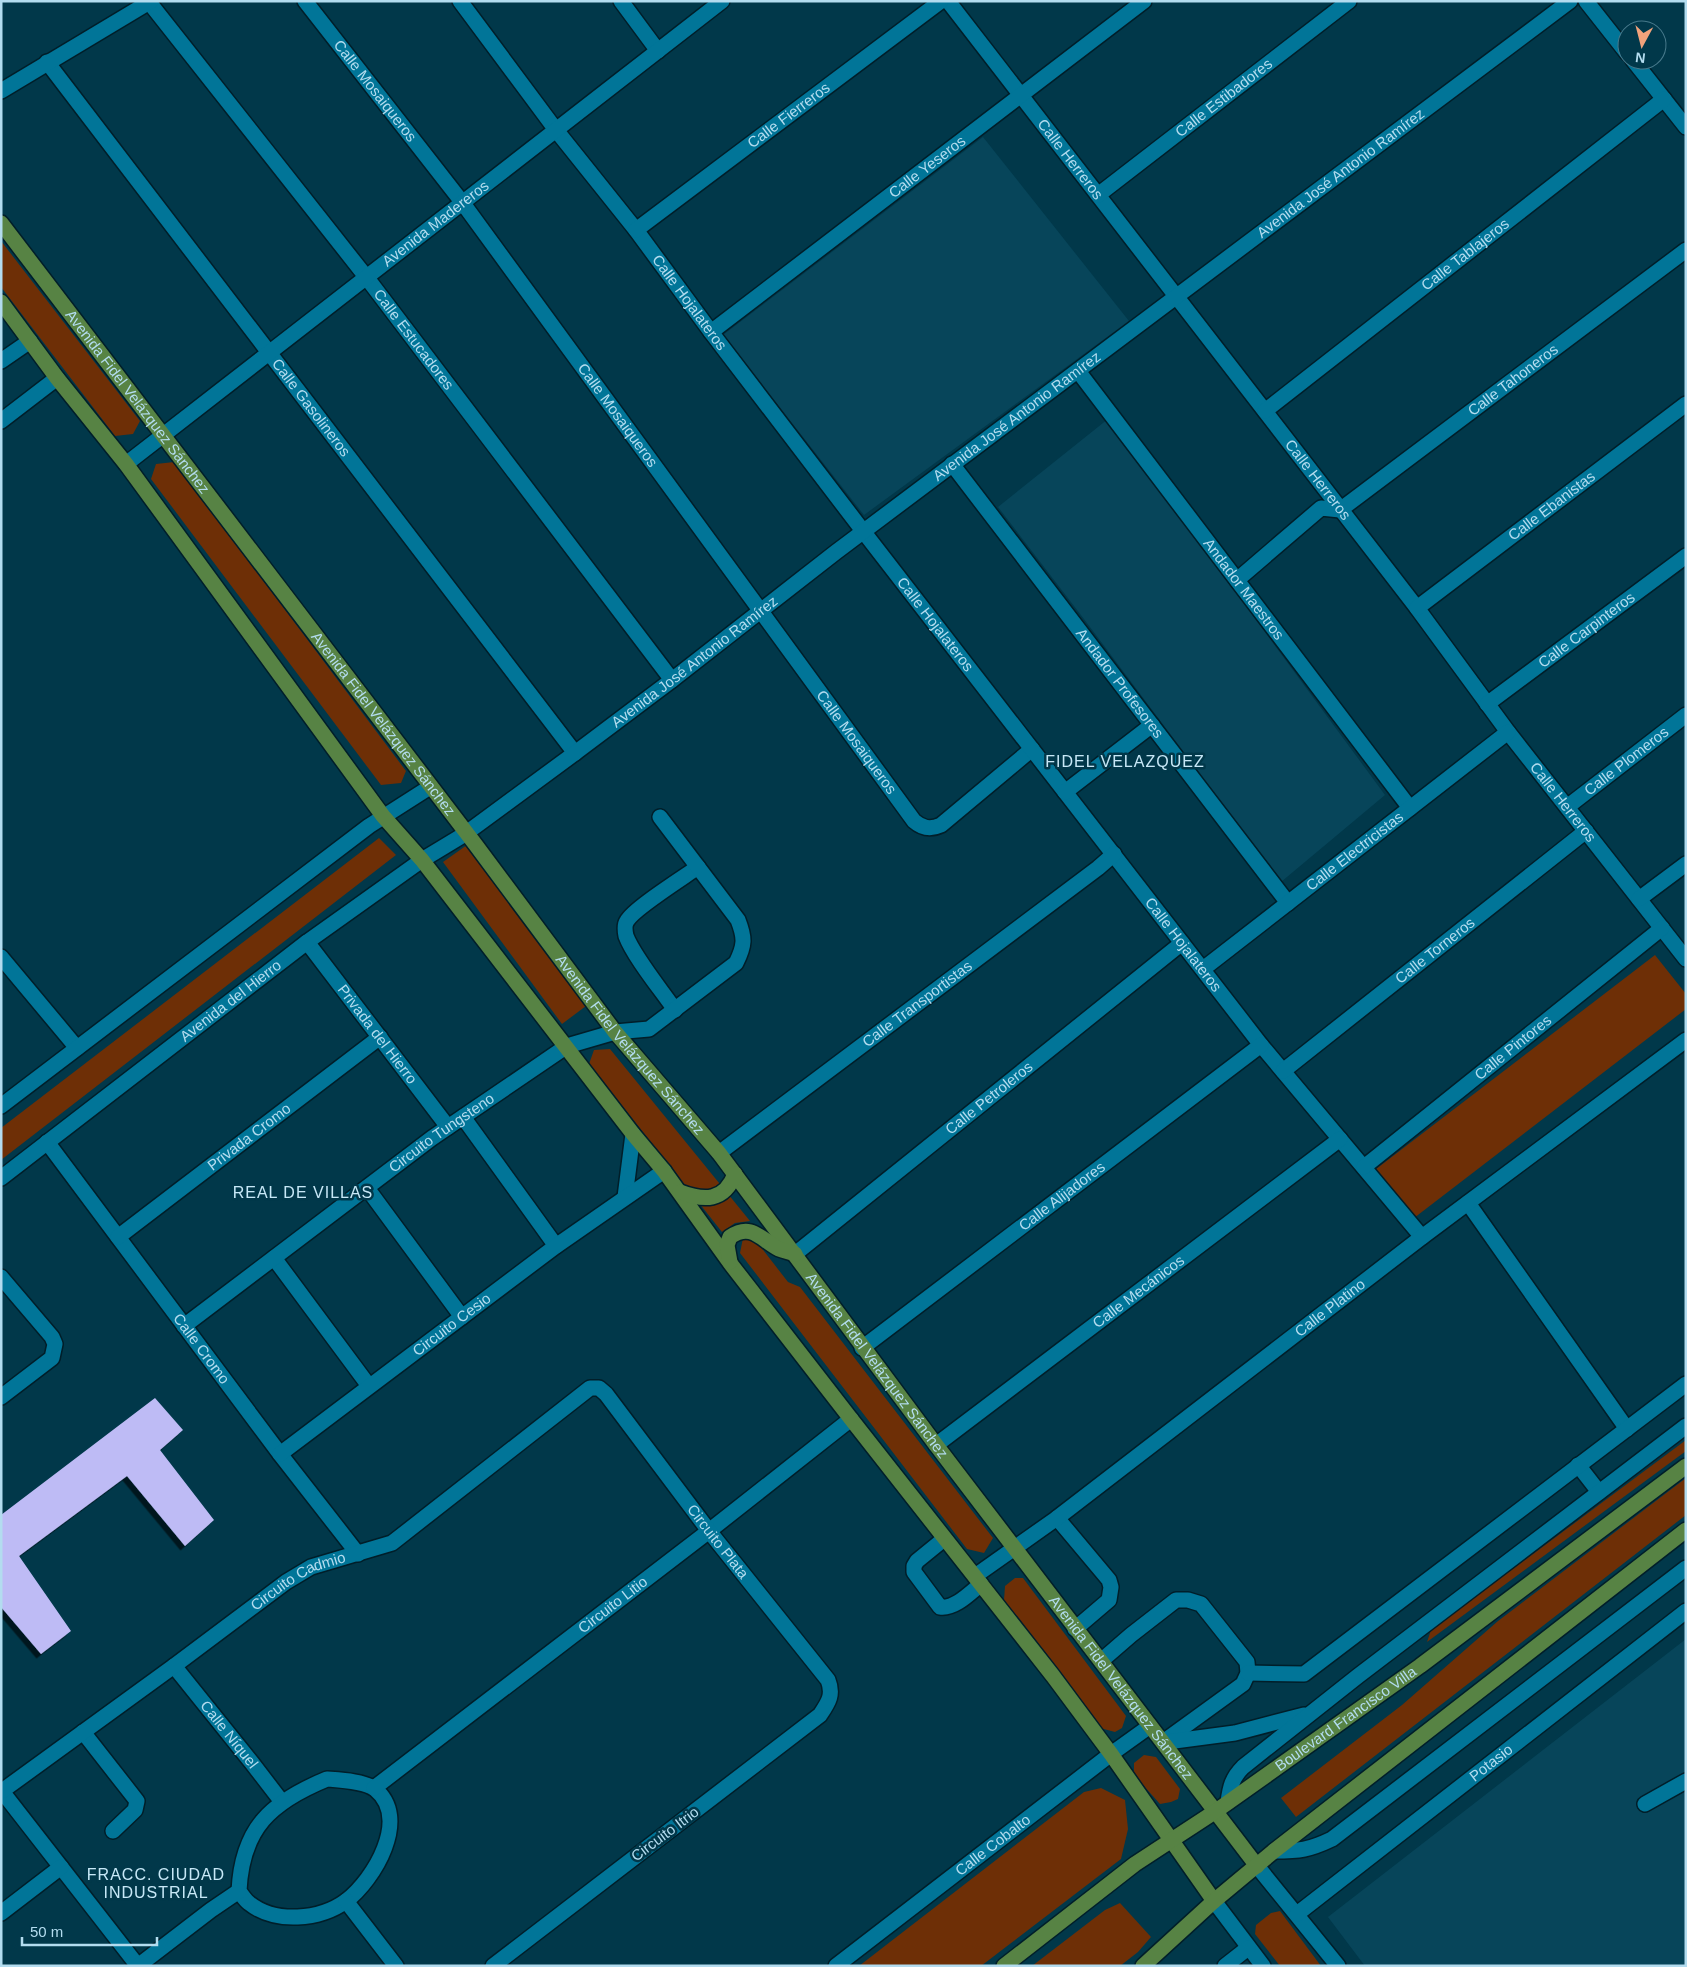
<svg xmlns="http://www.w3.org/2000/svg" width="1687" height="1967" font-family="Helvetica,sans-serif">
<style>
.built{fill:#07455a}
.green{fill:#6e2f06}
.building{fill:#bebbf5;filter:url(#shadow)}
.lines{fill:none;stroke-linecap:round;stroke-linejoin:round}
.minor-casing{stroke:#011e29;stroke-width:18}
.major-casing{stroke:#011e29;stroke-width:18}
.minor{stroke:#017598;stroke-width:15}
.major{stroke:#578344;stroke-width:15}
.labels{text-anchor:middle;stroke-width:5;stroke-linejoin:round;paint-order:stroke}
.street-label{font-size:15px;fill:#b3dcef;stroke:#01384a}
.neighbourhood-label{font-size:16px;letter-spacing:1px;fill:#c7e8f7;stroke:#01384a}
</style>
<defs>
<filter id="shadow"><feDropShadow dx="-4.5" dy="4.5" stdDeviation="0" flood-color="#0009"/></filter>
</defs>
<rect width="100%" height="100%" fill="#01384a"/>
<!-- built -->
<g class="built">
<polygon points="983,137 1129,321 864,515 723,335"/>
<polygon points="1108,419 1385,795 1281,882 1084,619 998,507"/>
<polygon points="1686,1639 1686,1966 1365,1966 1328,1917"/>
</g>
<!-- green -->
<g class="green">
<polygon points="1,241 140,421 133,434 115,436 1,287"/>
<polygon points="174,462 406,771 401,783 381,785 151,479 156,464"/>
<polygon points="379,838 396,855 1,1160 1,1128"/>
<polygon points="467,845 586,1006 562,1024 443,862"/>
<polygon points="1655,955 1686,994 1686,1009 1414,1218 1376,1169"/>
<polygon points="610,1049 750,1221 735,1223 722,1232 589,1064 594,1050"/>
<polygon points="753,1237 788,1282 800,1287 993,1538 984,1553 967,1549 740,1253 743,1238"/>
<polygon points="1686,1440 1686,1451 1427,1642 1431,1630"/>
<polygon points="1686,1478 1686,1515 1296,1817 1281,1798 1402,1705 1498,1621"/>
<polygon points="1015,1578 1023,1578 1126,1716 1122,1728 1115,1732 1100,1728 1004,1600 1005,1586"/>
<polygon points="1144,1755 1156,1757 1180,1789 1178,1799 1171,1802 1160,1804 1134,1775 1134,1763"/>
<polygon points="1101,1788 1125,1800 1128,1829 1121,1859 981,1966 859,1966 1084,1792"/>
<polygon points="1120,1903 1151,1937 1138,1952 1120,1966 1032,1966 1105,1910"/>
<polygon points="1280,1911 1321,1966 1280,1966 1255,1934 1256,1925 1271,1913"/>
</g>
<!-- building -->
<polygon class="building" points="155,1398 183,1430 160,1450 214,1520 185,1546 127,1476 19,1556 71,1631 41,1654 1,1607 1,1515"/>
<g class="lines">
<!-- minor casing -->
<g class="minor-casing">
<g id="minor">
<path id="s1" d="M305 1 462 202 914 821C922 828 930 830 941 825L1032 749"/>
<path id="s2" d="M460 1 556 130 636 230 711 332 863 531 1261 1045 1422 1237"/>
<polyline points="621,1 658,51"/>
<path id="s3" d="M948 1 1417 608 1508 732 1686 959"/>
<polyline points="1586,1 1627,53"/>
<path id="s4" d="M149 2 367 278 672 680"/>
<polyline points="1633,60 1686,127"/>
<path id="s5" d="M47 62 575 753"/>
<polyline points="1,91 151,1"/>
<path id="s6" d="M1098 195 1349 1"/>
<path id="s7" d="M636 230 941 1"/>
<path id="s8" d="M711 332 1144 1"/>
<polyline points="1,361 30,341"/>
<path id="s9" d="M1078 371 1410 808"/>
<path id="s10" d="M1265 411 1664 99"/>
<polyline points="1,421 57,378"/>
<path id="s11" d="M126 464 722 1"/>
<path id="s12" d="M952 464 1288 903"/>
<path id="s13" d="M1237 580 1321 508 1340 510 1686 250"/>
<path id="s14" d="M1417 608 1686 404"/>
<path id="s15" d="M1487 704 1686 556"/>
<polyline points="1065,792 1152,725"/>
<path id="s16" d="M1567 807 1686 715"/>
<polyline points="1639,899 1686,864"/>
<path id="s17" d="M307 942 448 1127"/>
<polyline points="1,957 77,1048"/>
<path id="s18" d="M1203 969 1508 732"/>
<path d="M675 1010C662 991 634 957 626 936 625 931 624 925 627 921 633 909 684 877 698 867"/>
<path id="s19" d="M1283 1071 1586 831"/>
<polyline points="1,1106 369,826 430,787"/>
<polyline points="463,1117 556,1246"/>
<path id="s20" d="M47 1142 280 1454 358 1554"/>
<path id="s21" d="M719 1153 1098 868 1114 854"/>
<path id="s22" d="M1364 1167 1662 928"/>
<path id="s23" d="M1 1178 307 942 422 860 465 834 575 753 672 680 836 552 1570 1"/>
<polyline points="367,1188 462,1317"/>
<polyline points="625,1197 633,1134"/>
<polyline points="1468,1203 1627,1429"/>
<path id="s24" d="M118 1237 380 1037"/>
<path id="s25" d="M795 1254 1182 943"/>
<polyline points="274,1258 369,1386"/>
<polyline points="1,1277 52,1337 55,1344 52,1358 1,1397"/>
<path id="s26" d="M184 1326 432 1138 567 1046 615 1032 649 1029 736 963C745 945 745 938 738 920L660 817"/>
<path id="s27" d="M862 1348 1261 1045"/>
<path id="s28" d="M936 1445 1340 1139"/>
<path id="s29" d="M280 1454 556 1246 664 1171"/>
<polyline points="1578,1465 1599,1492"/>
<polyline points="1057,1518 1109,1580 1111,1587 1109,1600 1075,1629"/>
<path d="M944 1539 917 1561 914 1566V1572L940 1607C955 1609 970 1593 981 1584"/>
<path id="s30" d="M975 1576 1057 1518 1422 1237 1686 1040"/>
<polyline points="1101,1661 1131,1635 1176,1600 1188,1600 1201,1604 1247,1662 1248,1673 1243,1684 1163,1742"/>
<path id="s31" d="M174 1666 252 1763 282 1802"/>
<polyline points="1248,1673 1304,1674 1686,1384"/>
<polyline points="83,1732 137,1801 135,1810 113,1831"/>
<polyline points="1167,1742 1235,1733 1304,1715"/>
<path d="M327 1779C340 1780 364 1781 375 1789 411 1818 374 1880 346 1901 320 1920 275 1924 249 1903 245 1900 242 1895 239 1891 242 1828 271 1802 327 1779Z"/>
<path id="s32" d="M374 1788 709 1531 851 1419"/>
<polyline points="1,1790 138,1966"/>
<path id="s33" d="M2 1791 174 1666 286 1582 311 1567 392 1543 590 1388H599L606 1394 709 1531 828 1680C834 1695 828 1703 820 1715L493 1966"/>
<path d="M1228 1802C1230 1787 1232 1778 1243 1767L1358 1676 1686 1426"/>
<polyline points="1645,1804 1686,1781"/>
<path d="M1274 1851C1300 1851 1309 1850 1332 1839L1686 1568"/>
<polyline points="1257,1866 1338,1966"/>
<polyline points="346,1901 396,1966"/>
<polyline points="1214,1901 1263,1966"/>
<polyline points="1,1913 61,1867"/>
<path id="s34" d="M1297 1914 1686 1611"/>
<polyline points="138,1966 211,1910 239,1891"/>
<path id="s35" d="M836 1966 1111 1754 1150 1726"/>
<polyline points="1225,1966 1248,1948"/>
</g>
</g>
<!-- major casing -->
<g class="major-casing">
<g id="major">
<path id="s36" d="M1 223 475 844 615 1032 719 1153 936 1445 1257 1866"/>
<polyline points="1,302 57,378 126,464 383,816 422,860 633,1134 664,1171 730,1263 851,1419 1053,1676 1111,1754 1214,1901"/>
<path d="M680 1192C704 1201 724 1202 735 1174"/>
<path d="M730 1262 727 1245 730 1237C752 1222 761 1240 779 1249 784 1251 790 1252 795 1254"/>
<path id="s37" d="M1004 1966 1135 1864 1216 1811 1420 1666 1686 1466"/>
<polyline points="1143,1966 1214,1901 1274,1851 1686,1530"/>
</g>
</g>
<!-- minor -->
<use href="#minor" class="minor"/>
<!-- major -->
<use href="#major" class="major"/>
</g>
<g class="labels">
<!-- street labels -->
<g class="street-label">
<text dy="5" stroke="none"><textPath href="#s1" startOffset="114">Calle Mosaiqueros</textPath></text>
<text dy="5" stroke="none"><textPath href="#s6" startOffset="159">Calle Estibadores</textPath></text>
<text dy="5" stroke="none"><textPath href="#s7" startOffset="191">Calle Fierreros</textPath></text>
<text dy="5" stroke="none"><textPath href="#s3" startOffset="200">Calle Herreros</textPath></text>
<text dy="5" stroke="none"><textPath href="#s8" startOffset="272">Calle Yeseros</textPath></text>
<text dy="5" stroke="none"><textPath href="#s23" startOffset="1675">Avenida José Antonio Ramírez</textPath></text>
<text dy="5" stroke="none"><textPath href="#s11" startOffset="392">Avenida Madereros</textPath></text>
<text dy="5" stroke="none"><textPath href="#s10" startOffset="254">Calle Tablajeros</textPath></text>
<text dy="5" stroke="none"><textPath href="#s2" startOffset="379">Calle Hojalateros</textPath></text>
<text dy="5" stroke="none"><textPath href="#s4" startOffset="429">Calle Estucadores</textPath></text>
<text dy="5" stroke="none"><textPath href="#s13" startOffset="346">Calle Tahoneros</textPath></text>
<text dy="5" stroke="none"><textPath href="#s36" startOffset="225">Avenida Fidel Velázquez Sánchez</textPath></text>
<text dy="5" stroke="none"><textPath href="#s5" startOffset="435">Calle Gasolineros</textPath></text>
<text dy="5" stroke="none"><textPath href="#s1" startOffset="519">Calle Mosaiqueros</textPath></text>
<text dy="5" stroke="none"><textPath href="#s23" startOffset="1270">Avenida José Antonio Ramírez</textPath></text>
<text dy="5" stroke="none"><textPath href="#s3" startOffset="605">Calle Herreros</textPath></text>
<text dy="5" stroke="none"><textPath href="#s14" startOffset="169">Calle Ebanistas</textPath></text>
<text dy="5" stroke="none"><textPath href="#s9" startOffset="274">Andador Maestros</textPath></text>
<text dy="5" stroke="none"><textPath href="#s2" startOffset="784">Calle Hojalateros</textPath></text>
<text dy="5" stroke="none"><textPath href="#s15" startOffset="124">Calle Carpinteros</textPath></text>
<text dy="5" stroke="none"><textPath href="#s23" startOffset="865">Avenida José Antonio Ramírez</textPath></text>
<text dy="5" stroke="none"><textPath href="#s12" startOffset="276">Andador Profesores</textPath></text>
<text dy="5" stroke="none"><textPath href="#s36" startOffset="630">Avenida Fidel Velázquez Sánchez</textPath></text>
<text dy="5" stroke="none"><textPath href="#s1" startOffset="924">Calle Mosaiqueros</textPath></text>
<text dy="5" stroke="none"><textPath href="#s16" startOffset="75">Calle Plomeros</textPath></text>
<text dy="5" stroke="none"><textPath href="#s3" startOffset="1010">Calle Herreros</textPath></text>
<text dy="5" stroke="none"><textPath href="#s18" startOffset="192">Calle Electricistas</textPath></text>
<text dy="5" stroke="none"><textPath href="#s2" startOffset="1189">Calle Hojalateros</textPath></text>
<text dy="5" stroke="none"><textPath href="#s19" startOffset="194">Calle Torneros</textPath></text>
<text dy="5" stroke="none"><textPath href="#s23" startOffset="290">Avenida del Hierro</textPath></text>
<text dy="5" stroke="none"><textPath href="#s21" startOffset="248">Calle Transportistas</textPath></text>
<text dy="5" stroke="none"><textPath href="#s17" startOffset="116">Privada del Hierro</textPath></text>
<text dy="5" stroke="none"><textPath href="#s36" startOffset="1035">Avenida Fidel Velázquez Sánchez</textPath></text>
<text dy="5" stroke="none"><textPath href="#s22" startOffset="191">Calle Pintores</textPath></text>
<text dy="5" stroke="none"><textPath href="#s25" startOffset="249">Calle Petroleros</textPath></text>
<text dy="5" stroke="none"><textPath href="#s26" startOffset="322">Circuito Tungsteno</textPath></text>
<text dy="5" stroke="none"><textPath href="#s24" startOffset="165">Privada Cromo</textPath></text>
<text dy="5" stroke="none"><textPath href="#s27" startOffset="251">Calle Alijadores</textPath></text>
<text dy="5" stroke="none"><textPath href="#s28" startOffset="254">Calle Mecánicos</textPath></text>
<text dy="5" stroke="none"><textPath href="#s30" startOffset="445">Calle Platino</textPath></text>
<text dy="5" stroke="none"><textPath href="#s29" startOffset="215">Circuito Cesio</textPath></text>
<text dy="5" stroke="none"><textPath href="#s20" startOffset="258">Calle Cromo</textPath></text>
<text dy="5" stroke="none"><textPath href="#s36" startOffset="1440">Avenida Fidel Velázquez Sánchez</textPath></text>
<text dy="5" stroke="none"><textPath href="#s33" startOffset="921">Circuito Plata</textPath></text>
<text dy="5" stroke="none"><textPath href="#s33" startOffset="364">Circuito Cadmio</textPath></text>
<text dy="5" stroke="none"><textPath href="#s32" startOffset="301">Circuito Litio</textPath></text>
<text dy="5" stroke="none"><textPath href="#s36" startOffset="1844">Avenida Fidel Velázquez Sánchez</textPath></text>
<text dy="5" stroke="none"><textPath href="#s37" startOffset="422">Boulevard Francisco Villa</textPath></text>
<text dy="5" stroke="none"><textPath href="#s31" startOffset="88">Calle Níquel</textPath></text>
<text dy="5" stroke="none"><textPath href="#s34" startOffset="246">Potasio</textPath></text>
<text transform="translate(665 1834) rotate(-37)" y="5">Circuito Itrio</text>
<text dy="5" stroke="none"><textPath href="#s35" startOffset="198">Calle Cobalto</textPath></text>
</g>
<!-- neighbourhood labels -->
<g class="neighbourhood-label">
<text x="1125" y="767">FIDEL VELAZQUEZ</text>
<text x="303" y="1198">REAL DE VILLAS</text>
<text x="156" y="1880">FRACC. CIUDAD<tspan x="156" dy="18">INDUSTRIAL</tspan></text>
</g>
</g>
<!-- border -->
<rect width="1687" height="1967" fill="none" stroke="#b3dcef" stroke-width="5"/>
<!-- north arrow -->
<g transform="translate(1642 45) rotate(187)"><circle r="24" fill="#01384a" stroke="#487a8c"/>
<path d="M0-4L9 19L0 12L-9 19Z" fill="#f1a27b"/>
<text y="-8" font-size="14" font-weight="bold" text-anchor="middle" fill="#b3dcef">N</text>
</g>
<!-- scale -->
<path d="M22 1937v8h135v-8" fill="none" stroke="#b3dcef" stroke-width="2.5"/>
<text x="30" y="1937" font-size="15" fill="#b3dcef" stroke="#01384a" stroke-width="4" paint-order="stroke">50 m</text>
</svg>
